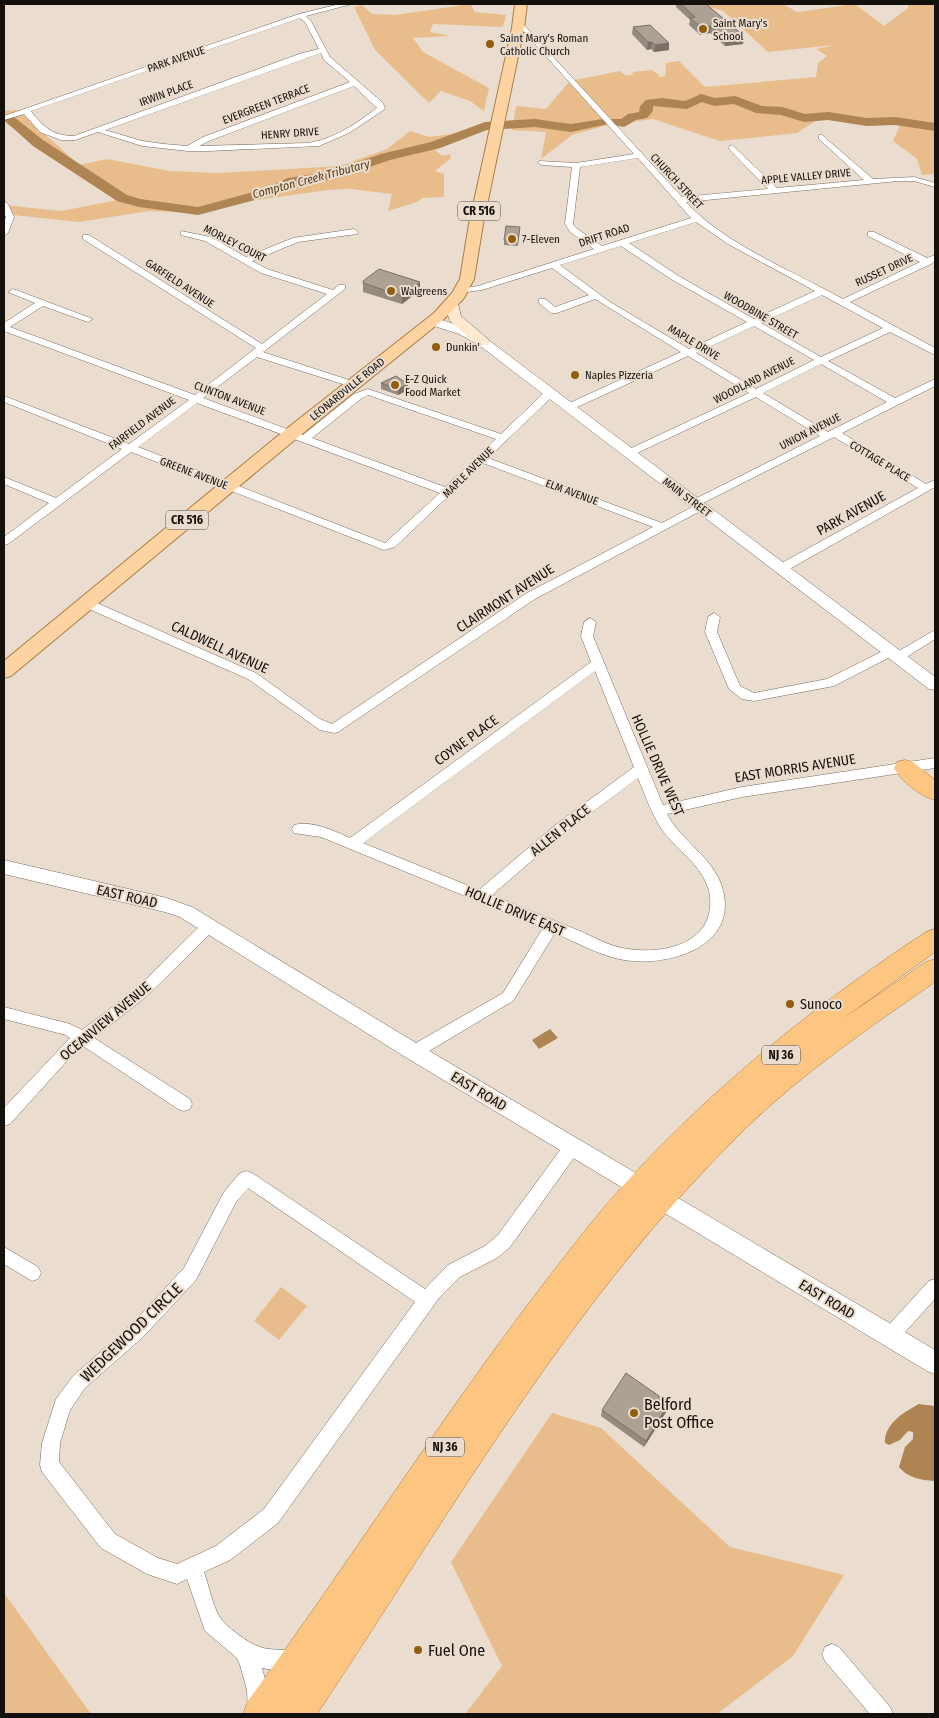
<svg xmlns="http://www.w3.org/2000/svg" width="939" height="1718" font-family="'Fira Sans Condensed',sans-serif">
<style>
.green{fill:#e8bd8b}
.water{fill:#ae8453}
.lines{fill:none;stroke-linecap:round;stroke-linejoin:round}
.river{fill:#ae8453;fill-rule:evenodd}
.minor-casing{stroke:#776c60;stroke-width:1}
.tertiary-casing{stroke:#776c60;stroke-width:1}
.secondary-casing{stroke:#776c60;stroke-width:1}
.primary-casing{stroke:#ab7d44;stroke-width:2}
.trunk-casing{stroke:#ab7d44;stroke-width:1}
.minor{fill:#fff;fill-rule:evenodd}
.tertiary{fill:#fff;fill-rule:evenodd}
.secondary{fill:#fee9d0;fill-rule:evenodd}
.primary{fill:#fdd4a1;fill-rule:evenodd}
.trunk{fill:#fcc682;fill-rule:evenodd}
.wall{fill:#958a7e}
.shaded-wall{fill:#797167}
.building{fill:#ada193;stroke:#797167}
.poi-dot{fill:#915d0f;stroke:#eaddcf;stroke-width:2}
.labels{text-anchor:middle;stroke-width:4;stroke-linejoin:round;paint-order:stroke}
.far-poi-label{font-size:11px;fill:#14100b;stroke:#eaddcf;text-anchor:start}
.far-street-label{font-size:11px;fill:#14100b;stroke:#eaddcf}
.far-water-label{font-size:12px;font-style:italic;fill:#573912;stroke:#eaddcf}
.shield{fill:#eaddcf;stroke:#544e46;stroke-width:1}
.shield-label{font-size:12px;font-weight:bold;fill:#14100b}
.street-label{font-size:14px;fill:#14100b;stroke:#eaddcf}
.poi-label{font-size:14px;fill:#14100b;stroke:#eaddcf;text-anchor:start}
.near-street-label{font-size:16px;fill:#14100b;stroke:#eaddcf}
.near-poi-label{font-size:16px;fill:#14100b;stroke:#eaddcf;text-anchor:start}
</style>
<rect width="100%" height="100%" fill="#eaddcf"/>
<!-- green -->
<g class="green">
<polygon points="471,4 475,12 506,15 503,27 433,24 430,32 451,36 413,38 423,52 489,88 484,111 470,101 441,91 429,103 375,50 354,7 362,5 372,14 395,15"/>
<polygon points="699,4 783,4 797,12 855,4 884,26 908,8 909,4 935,4 935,174 922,175 917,159 893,141 900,125 819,119 797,133 720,141 653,119 608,125 572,135 541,159 546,132 512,130 516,106 546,109 570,81 620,71 626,76 634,74 632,72 652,70 659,75 659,77 665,76 666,63 679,61 705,87 816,77 818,63 827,56 816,49 834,45 768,52 723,11"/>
<polygon points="4,109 7,111 18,110 79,165 107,159 170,171 217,173 340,166 387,149 410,131 429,137 458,133 463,139 435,150 442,156 450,154 451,158 435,171 444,174 444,197 423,198 417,202 388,211 392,194 351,189 328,190 205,207 202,213 149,211 79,222 4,214 4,205 61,211 118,200 4,122"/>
<polygon points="281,1287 307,1306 279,1340 254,1321"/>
<polygon points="552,1413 601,1428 730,1547 844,1575 793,1656 717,1714 465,1714 502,1666 451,1562"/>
<polygon points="4,1593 91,1714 4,1714"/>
</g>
<!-- water -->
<g class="water">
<polygon points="550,1029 558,1038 539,1049 532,1040"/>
<path d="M919 1404 935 1406 934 1481C921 1480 908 1478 899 1467L905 1447 913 1439V1432L908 1431 900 1440 889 1445 885 1443C884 1424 904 1412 919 1404Z"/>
</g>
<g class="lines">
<!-- river -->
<polygon class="river" points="701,94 715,98 735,96 762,106 782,107 805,114 828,112 867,118 895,117 935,123 935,131 895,125 867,126 828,120 804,122 781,115 756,113 734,104 714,106 702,102 687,109 653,106 653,111 647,118 636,120 624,127 608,124 571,132 535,127 487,130 440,148 390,160 334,179 296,185 274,195 198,215 139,207 117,201 33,146 4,120 6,117 14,117 43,140 127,195 140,199 198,207 264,189 288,178 327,172 381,154 431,142 485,122 535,119 571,124 603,119 621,119 628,114 639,112 640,106 646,100 662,98 685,101"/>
<!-- minor casing -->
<g class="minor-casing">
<g id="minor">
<path d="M340 4H352L306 16 311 21 330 57 383 103 385 109 349 133 319 146 208 151H188L142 146 98 132 75 140H61L40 132 24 114 4 120V116L299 14ZM300 18 305 22 319 49 302 53 74 136C53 136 43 127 31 111ZM321 53 324 60 350 82 203 137 187 146 164 144 142 141 105 130ZM354 86 377 108C357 123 333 140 307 143L199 146 209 141Z"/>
<path d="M517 22H521L682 197 768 189 729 149 728 147 732 145 777 188 864 180 819 139V135H822L873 179 914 177 935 183V187L914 181H898L686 202C723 243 794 272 843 299L920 262 868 236V232H874L927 258 935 255V261L931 264 850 302 935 348V355L890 332 828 361 895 398 935 379V386L842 433 926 484 935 480V487L786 571H778L776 568 778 565 918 488 834 437 701 504 705 507 704 509 535 599 338 732 334 733 320 730 248 679 82 606 80 603 82 600H90L256 673 320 719 332 724 527 593 653 527 483 463 395 547 384 550 131 452 8 544 4 545V537L49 503 4 484V477L56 498 122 449 4 402V396L129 444 189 400 4 331V323L35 303 8 292 13 289 16 290 93 319 88 322 85 321 43 306 10 327 195 395 256 348 83 239V235H89L262 344 327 294 261 273 205 241 181 235V231L211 237 246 257 293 238 354 229 358 232 357 234 298 242 252 261 267 269 333 290 339 285H345V289L263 352 355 382V386H349L257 357 203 398 303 435 354 394 368 389 501 434 546 391H554V395L488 458 662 523 694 506 690 503 691 501 820 436 756 397 633 455H625L624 453 625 451 749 393 688 356 573 409H565V405L681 352 595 299 557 313H551L539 303V299H545L555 307 589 295 552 268 482 290 458 293V289L478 286 594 249 570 232 565 224 572 167 542 165 538 163 539 161 576 163 634 154 517 24ZM638 158 691 218 602 246 576 228 573 224 580 167ZM696 222 728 244 815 291 754 319 677 275 629 243ZM621 246 671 279 747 322 689 349 610 302 560 265ZM822 295 883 328 821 357 761 323ZM754 326 814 360 756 389 696 353ZM821 364 887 402 828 432 763 393ZM368 395 496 439 445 487 312 438 362 398ZM197 403 440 493 385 543 138 447Z"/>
<polygon points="4,201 8,204 14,217 8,233 4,236 4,222 6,217 4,213"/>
<polygon points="714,613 720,617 717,632 740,686 754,693 827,679 887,649 895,649 897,652 935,630 935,639 902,660 894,660 892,656 834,686 754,701 742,699 729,689 705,632 708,617"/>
<path d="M590 618 596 622 593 636 663 805 742 787 935 758V768L742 797 667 814C681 841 713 857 722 887 741 948 664 969 619 959 597 954 575 942 555 933L513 1001 419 1057 414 1059 409 1057 406 1052 409 1047 503 993 543 928 321 837 294 833 292 829 294 825C312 820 334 831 350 838L591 662 581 636 584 622ZM595 671 634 767 554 826 479 890 363 843ZM638 778C646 797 653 819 666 835 679 851 700 865 707 885 713 899 711 919 700 931 681 951 648 953 622 948 608 945 593 937 580 931 550 919 521 907 492 895L564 833Z"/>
<polygon points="209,920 214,922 216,926 214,930 146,997 94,1038 190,1099 192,1104 190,1109 184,1111 178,1109 83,1046 74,1053 10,1124 4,1126 4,1108 70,1038 66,1035 4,1019 4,1007 70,1024 82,1030 136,989 204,922"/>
<path d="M572 1140 578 1142 580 1147 578 1152 510 1247 497 1258 460 1277 439 1298 278 1523 230 1560 204 1572C209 1586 212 1603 219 1616 225 1626 249 1644 260 1647 274 1652 289 1647 302 1653L305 1660 302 1667C289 1673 276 1671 262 1668L268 1690V1714H248L247 1690 240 1665 237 1658 205 1631 187 1579 177 1584 147 1574 101 1548 42 1472 40 1465 42 1443 56 1399 73 1376 131 1325 184 1268 224 1192 240 1173 246 1171 252 1173 425 1289 448 1265 485 1246 498 1235 566 1142ZM248 1188 415 1302 264 1509 216 1546 177 1564 158 1558 115 1534 59 1462 60 1443 70 1410 85 1388 143 1337 196 1280 236 1202Z"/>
<polygon points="4,1247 38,1267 41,1273 38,1279 32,1281 4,1264"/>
<polygon points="935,1279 935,1299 896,1342 890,1345 884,1342 881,1336 884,1330 929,1281"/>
<polygon points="832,1644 839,1647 890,1707 893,1714 870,1714 825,1661 822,1654 825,1647"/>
</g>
</g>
<!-- tertiary casing -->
<g class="tertiary-casing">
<g id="tertiary">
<polygon points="432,317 467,328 487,339 935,677 935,690 929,689 479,345 459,334 428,324 426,321"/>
<polygon points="4,860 167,898 192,907 421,1046 935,1350 935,1374 927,1371 407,1058 180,917 165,912 4,874"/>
</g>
</g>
<!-- secondary casing -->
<g class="secondary-casing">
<polygon id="secondary" points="451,300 458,304 461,316 488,339 490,342 488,345 478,345 450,321 444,304"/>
</g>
<!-- primary casing -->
<g class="primary-casing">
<polygon id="primary" points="515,4 527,4 524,28 483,224 474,279 464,298 444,319 297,438 11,676 4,678 4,661 285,430 434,313 452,293 460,279 469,224 512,28"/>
</g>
<!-- trunk casing -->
<g class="trunk-casing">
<g id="trunk">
<path d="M905 760 913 762 935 780V800C921 797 901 781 894 768L897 762Z"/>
<path d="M935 929V952L841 1020 926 962 935 959V982C870 1027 804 1072 747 1127 572 1297 451 1513 317 1714H243L248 1701C341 1574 426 1441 520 1315 556 1268 591 1220 631 1177 718 1083 819 1002 926 932Z"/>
</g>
</g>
<!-- minor -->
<use href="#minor" class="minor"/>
<!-- tertiary -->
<use href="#tertiary" class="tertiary"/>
<!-- secondary -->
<use href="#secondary" class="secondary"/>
<!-- primary -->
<use href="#primary" class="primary"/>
<!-- trunk -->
<use href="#trunk" class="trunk"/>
</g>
<!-- wall -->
<g class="wall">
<polygon points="676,4 706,4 744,36 743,44 725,46 710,33 700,35 689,25 690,20 676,7"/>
<polygon points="633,27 669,43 669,50 654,52 651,49 647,50 632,34"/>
<polygon points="520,227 518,246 504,245 504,240"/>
<polygon points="363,281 420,290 402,304 363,292"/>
<polygon points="381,383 408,384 408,390 398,395 381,389"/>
<polygon points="669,1403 668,1409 644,1447 601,1416 602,1410"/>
</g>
<!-- shaded-wall -->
<g class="shaded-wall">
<polygon points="711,26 710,33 700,35 701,27"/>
<polygon points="744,36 743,44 725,46 726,39"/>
<polygon points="648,42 652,42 651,49 647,50"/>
<polygon points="669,43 669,50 654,52 655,45"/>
<polygon points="420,282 420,290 402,304 402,296"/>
<polygon points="408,384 408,390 398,395 398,389"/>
<polygon points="669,1403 668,1409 644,1447 646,1441"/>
</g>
<!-- building -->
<g class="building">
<polygon points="681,4 706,4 744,36 726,39 711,26 701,27 690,18 695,17"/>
<polygon points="650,25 669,43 655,45 652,42 648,42 633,27"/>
<polygon points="506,226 520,227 518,241 504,240"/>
<polygon points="379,269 420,282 402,296 363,283 363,281"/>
<polygon points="396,376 408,384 398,389 381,383"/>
<polygon points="626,1373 669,1403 646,1441 602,1410"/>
</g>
<!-- markers -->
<g class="poi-dot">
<circle cx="703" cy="29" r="5"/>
<circle cx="490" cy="44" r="5"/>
<circle cx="512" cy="239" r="5"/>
<circle cx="391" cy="291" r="5"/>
<circle cx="436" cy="347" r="5"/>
<circle cx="575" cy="375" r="5"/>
<circle cx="395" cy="385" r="5"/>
<circle cx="790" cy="1004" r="5"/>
<circle cx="634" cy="1413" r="5"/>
<circle cx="418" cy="1650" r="5"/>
</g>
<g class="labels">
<!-- far-poi labels -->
<g class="far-poi-label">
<text x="713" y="27">Saint Mary's<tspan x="713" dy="13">School</tspan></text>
<text x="500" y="42">Saint Mary's Roman<tspan x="500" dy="13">Catholic Church</tspan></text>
<text x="522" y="243">7-Eleven</text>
<text x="401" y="295">Walgreens</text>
<text x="446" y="351">Dunkin'</text>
<text x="585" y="379">Naples Pizzeria</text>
<text x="405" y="383">E-Z Quick<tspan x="405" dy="13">Food Market</tspan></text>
</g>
<!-- far-street labels -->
<g class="far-street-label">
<text transform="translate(176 59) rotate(-19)" y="4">PARK AVENUE</text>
<text transform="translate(166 93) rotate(-20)" y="4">IRWIN PLACE</text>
<text transform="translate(266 104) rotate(-21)" y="4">EVERGREEN TERRACE</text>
<text transform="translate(290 133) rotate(-4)" y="4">HENRY DRIVE</text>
<text transform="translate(806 176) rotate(-5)" y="4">APPLE VALLEY DRIVE</text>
<text transform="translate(677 181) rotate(47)" y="4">CHURCH STREET</text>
<text transform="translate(604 235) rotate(-18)" y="4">DRIFT ROAD</text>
<text transform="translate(235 243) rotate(27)" y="4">MORLEY COURT</text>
<text transform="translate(884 270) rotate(-25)" y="4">RUSSET DRIVE</text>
<text transform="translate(180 283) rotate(33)" y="4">GARFIELD AVENUE</text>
<text transform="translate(761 315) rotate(30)" y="4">WOODBINE STREET</text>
<text transform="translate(694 342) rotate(31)" y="4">MAPLE DRIVE</text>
<text transform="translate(754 380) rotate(-27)" y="4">WOODLAND AVENUE</text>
<text transform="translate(347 389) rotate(-39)" y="4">LEONARDVILLE ROAD</text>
<text transform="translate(230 398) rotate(21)" y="4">CLINTON AVENUE</text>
<text transform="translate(142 423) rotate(-37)" y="4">FAIRFIELD AVENUE</text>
<text transform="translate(810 431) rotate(-27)" y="4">UNION AVENUE</text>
<text transform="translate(880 461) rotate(31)" y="4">COTTAGE PLACE</text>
<text transform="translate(468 472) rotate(-45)" y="4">MAPLE AVENUE</text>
<text transform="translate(194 473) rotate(21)" y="4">GREENE AVENUE</text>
<text transform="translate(572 492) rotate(20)" y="4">ELM AVENUE</text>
<text transform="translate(687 497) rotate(37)" y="4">MAIN STREET</text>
</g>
<!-- far-water labels -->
<g class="far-water-label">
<text transform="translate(311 179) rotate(-15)" y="4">Compton Creek Tributary</text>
</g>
<!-- shield labels -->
<g class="shield">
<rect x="458" y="201.5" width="42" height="19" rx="4"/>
<rect x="166" y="510.5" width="42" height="19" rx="4"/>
<rect x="762" y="1045.5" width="38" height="19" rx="4"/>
<rect x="426" y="1437.5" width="38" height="19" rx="4"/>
</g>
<g class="shield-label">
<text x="479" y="215">CR 516</text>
<text x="187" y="524">CR 516</text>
<text x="781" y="1059">NJ 36</text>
<text x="445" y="1451">NJ 36</text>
</g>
<!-- street labels -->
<g class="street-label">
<text transform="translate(851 513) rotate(-29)" y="5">PARK AVENUE</text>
<text transform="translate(505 598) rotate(-33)" y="5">CLAIRMONT AVENUE</text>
<text transform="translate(220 647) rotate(25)" y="5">CALDWELL AVENUE</text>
<text transform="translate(466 740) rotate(-36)" y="5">COYNE PLACE</text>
<text transform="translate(658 765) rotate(66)" y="5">HOLLIE DRIVE WEST</text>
<text transform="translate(795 768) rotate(-9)" y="5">EAST MORRIS AVENUE</text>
<text transform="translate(560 830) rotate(-39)" y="5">ALLEN PLACE</text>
<text transform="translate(127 896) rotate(13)" y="5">EAST ROAD</text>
<text transform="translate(515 911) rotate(23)" y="5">HOLLIE DRIVE EAST</text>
<text transform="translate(105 1021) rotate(-40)" y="5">OCEANVIEW AVENUE</text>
<text transform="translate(479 1091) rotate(31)" y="5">EAST ROAD</text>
<text transform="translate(827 1299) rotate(31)" y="5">EAST ROAD</text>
</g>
<!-- poi labels -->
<g class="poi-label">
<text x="800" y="1009">Sunoco</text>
</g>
<!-- near-street labels -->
<g class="near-street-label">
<text transform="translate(131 1332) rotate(-44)" y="6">WEDGEWOOD CIRCLE</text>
</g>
<!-- near-poi labels -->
<g class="near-poi-label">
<text x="644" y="1410">Belford<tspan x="644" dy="18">Post Office</tspan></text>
<text x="428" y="1656">Fuel One</text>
</g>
</g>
<!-- border -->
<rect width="939" height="1718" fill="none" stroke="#14100b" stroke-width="10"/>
</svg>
